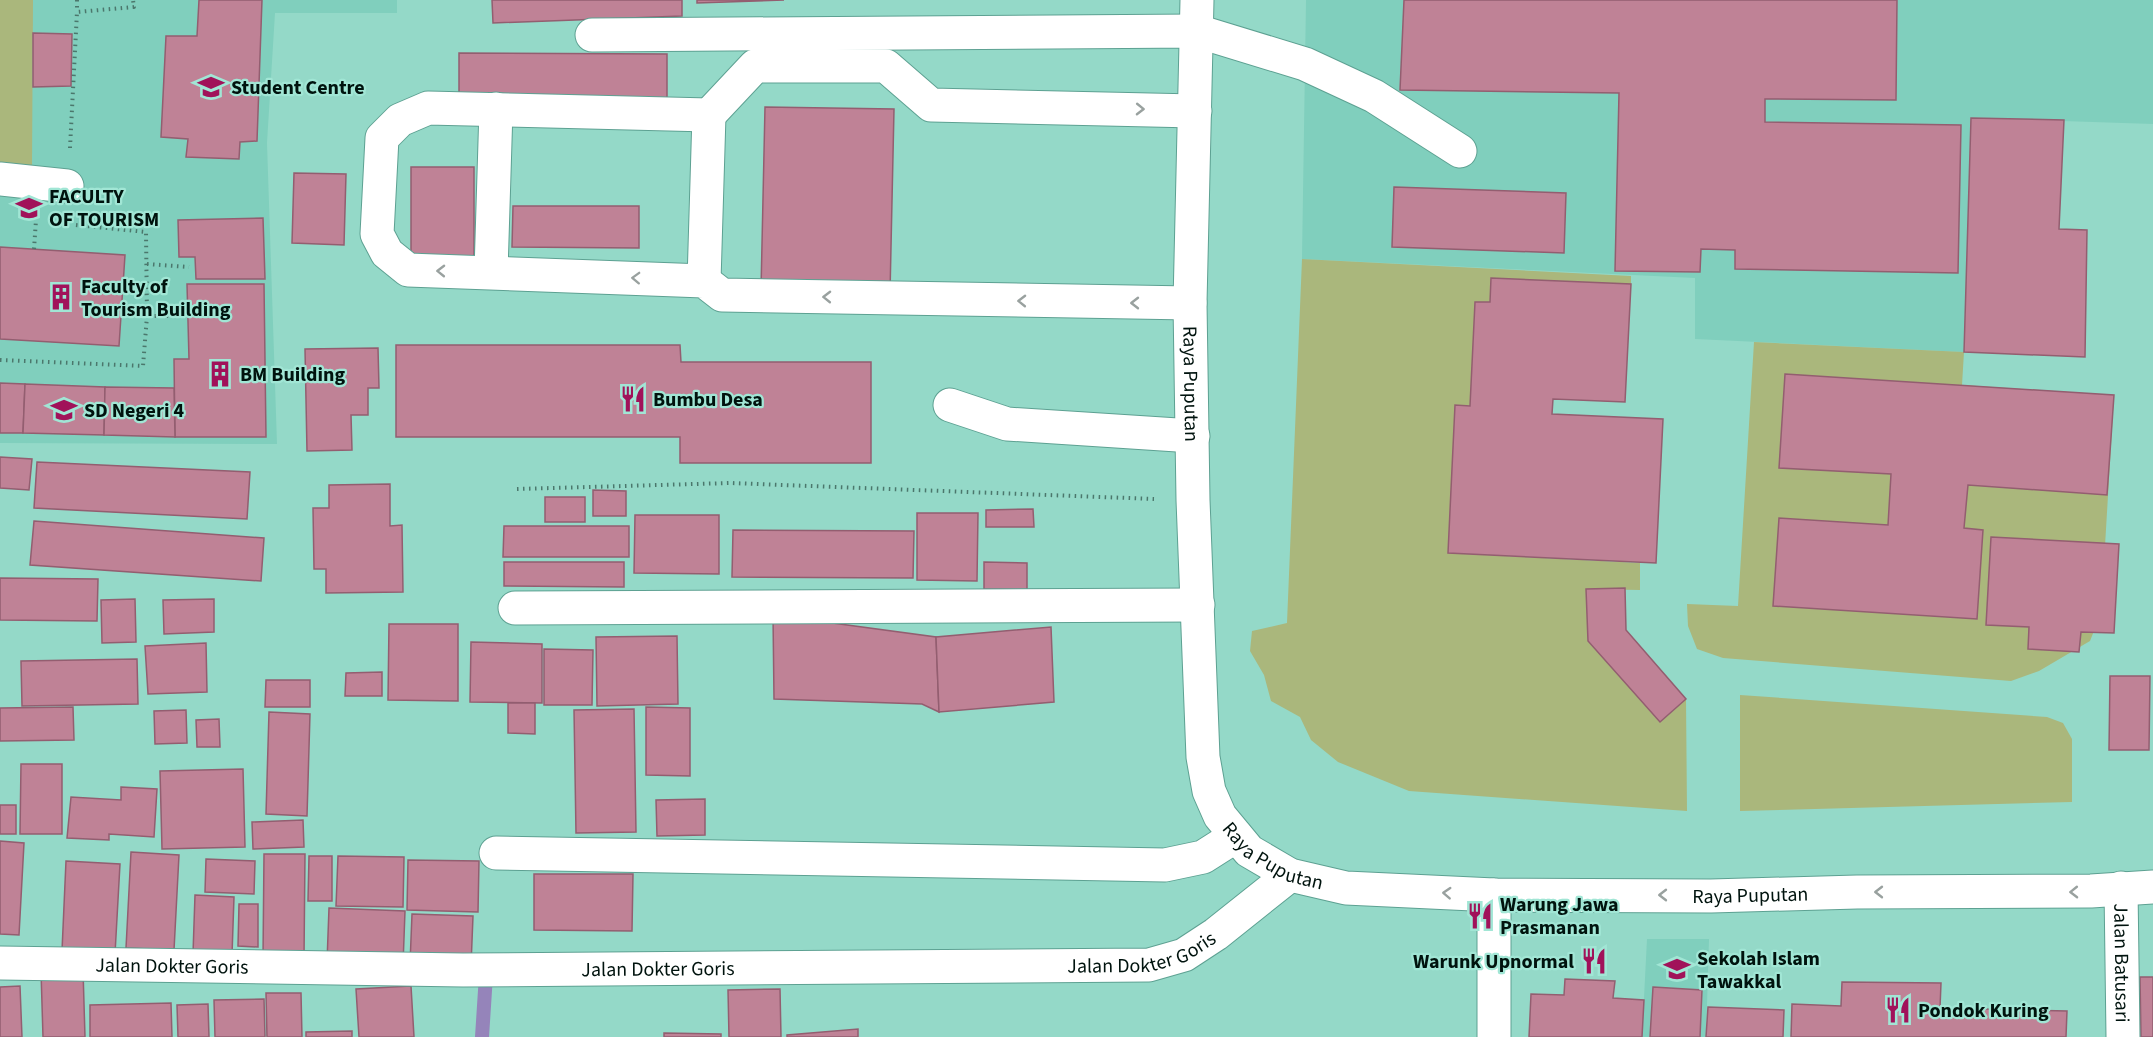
<svg xmlns="http://www.w3.org/2000/svg" width="2153" height="1037" font-family="'Source Sans 3',sans-serif">
<style>
.built{fill:#80cfbd}
.green{fill:#aab77c}
.lines{fill:none;stroke-linecap:round;stroke-linejoin:round}
.stream{stroke:#9584ba;stroke-width:14}
.building{fill:#bf8296;stroke:#935e70;stroke-width:1.5}
.minor-casing{stroke:#5da192;stroke-width:35}
.major-casing{stroke:#5da192;stroke-width:35}
.path{stroke:#4b776c;stroke-width:4;stroke-dasharray:1.5 4.5;stroke-linecap:butt}
.minor{stroke:#fff;stroke-width:33}
.major{stroke:#fff;stroke-width:33}
.oneway{stroke:#99a19f}
.labels{text-anchor:middle;stroke-width:4.5;stroke-linejoin:round;paint-order:stroke}
.poi-label{font-size:20px;font-weight:bold;fill:#00130e;stroke:#a1e6d5;text-anchor:start}
.street-label{font-size:20px;fill:#00130e;stroke:#a1e6d5}
</style>
<rect width="100%" height="100%" fill="#94d9c8"/>
<!-- built -->
<g class="built">
<polygon points="0,0 397,0 397,13 275,13 267,143 277,444 0,443"/>
<polygon points="1306,0 2153,0 2153,124 1971,118 1964,352 1695,339 1695,278 1302,259"/>
<polygon points="1647,939 1709,939 1706,1037 1642,1037"/>
</g>
<!-- green -->
<g class="green">
<polygon points="0,0 33,0 32,169 0,165"/>
<polygon points="1302,259 1631,276 1631,284 1492,278 1490,302 1475,302 1470,406 1456,405 1448,553 1640,563 1640,590 1586,589 1588,641 1660,722 1686,699 1687,811 1409,791 1338,762 1311,740 1300,717 1271,701 1264,675 1250,651 1252,631 1287,623"/>
<polygon points="1754,342 1964,352 1962,385 2114,395 2101,613 2090,641 2039,671 2011,681 1723,658 1697,649 1688,626 1687,604 1738,606"/>
<polygon points="1740,695 2047,717 2063,723 2072,739 2072,802 1740,811"/>
</g>
<g class="lines">
<!-- stream -->
<polyline class="stream" points="482,1037 486,975"/>
</g>
<!-- building -->
<g class="building">
<polygon points="199,0 262,0 257,141 240,142 239,159 186,157 188,139 161,137 166,36 197,36"/>
<polygon points="492,0 682,0 682,16 493,23"/>
<polygon points="697,0 784,0 697,3"/>
<polygon points="1404,0 1897,0 1896,100 1765,99 1765,122 1961,125 1958,273 1735,269 1735,250 1701,249 1700,272 1615,271 1619,93 1400,90"/>
<polygon points="33,33 72,34 71,86 33,87"/>
<polygon points="459,53 667,54 667,100 459,99"/>
<polygon points="765,107 894,109 890,293 761,290"/>
<polygon points="1971,118 2064,120 2059,229 2087,230 2085,357 1964,352"/>
<rect x="411" y="167" width="63" height="89"/>
<polygon points="294,173 346,174 344,245 292,243"/>
<polygon points="1394,187 1566,193 1564,253 1392,247"/>
<polygon points="513,206 639,206 639,248 512,247"/>
<polygon points="263,218 265,279 196,279 195,257 179,257 178,220"/>
<polygon points="0,247 125,255 119,346 0,339"/>
<polygon points="1491,278 1631,284 1625,402 1553,399 1552,414 1663,419 1656,563 1448,553 1455,405 1470,406 1475,302 1490,302"/>
<polygon points="187,284 264,284 266,437 175,437 174,359 189,359"/>
<polygon points="396,345 680,345 681,362 871,362 871,463 680,463 680,437 396,437"/>
<polygon points="378,348 379,388 368,388 368,415 351,415 352,450 307,451 305,349"/>
<polygon points="1785,374 2114,395 2107,495 1968,485 1964,528 1983,530 1977,619 1773,606 1779,518 1888,525 1891,474 1779,468"/>
<polygon points="0,383 25,384 23,433 0,433"/>
<polygon points="25,384 105,387 104,435 23,433"/>
<polygon points="105,387 174,388 175,437 104,435"/>
<polygon points="0,457 32,459 29,490 0,488"/>
<polygon points="37,462 250,472 247,519 34,508"/>
<polygon points="390,484 390,526 402,525 403,592 326,593 326,569 314,569 313,508 329,508 329,485"/>
<polygon points="593,490 626,491 626,516 593,516"/>
<rect x="545" y="497" width="40" height="25"/>
<polygon points="1033,509 1034,527 986,527 986,510"/>
<polygon points="917,513 978,513 977,581 917,580"/>
<polygon points="635,515 719,515 719,574 634,573"/>
<polygon points="34,521 264,538 261,581 30,565"/>
<polygon points="504,526 629,526 629,557 503,557"/>
<polygon points="733,530 914,531 913,578 732,577"/>
<polygon points="1991,537 2119,544 2114,633 2081,632 2079,652 2028,649 2029,627 1986,625"/>
<polygon points="504,562 624,562 624,587 504,586"/>
<polygon points="984,562 1027,563 1027,590 984,589"/>
<polygon points="0,578 98,579 97,621 0,620"/>
<polygon points="1625,588 1626,630 1686,699 1660,722 1588,641 1586,589"/>
<polygon points="135,599 136,642 102,643 101,600"/>
<polygon points="214,599 214,632 164,634 163,600"/>
<polygon points="773,615 936,637 939,712 922,704 774,699"/>
<polygon points="389,624 458,624 458,701 388,700"/>
<polygon points="1051,627 1054,702 939,712 936,637"/>
<polygon points="677,636 678,704 597,706 596,637"/>
<polygon points="471,642 542,644 542,703 470,702"/>
<polygon points="206,643 207,692 148,694 145,646"/>
<polygon points="544,649 593,650 592,705 544,705"/>
<polygon points="137,659 138,704 22,706 21,661"/>
<polygon points="382,672 382,696 345,696 346,673"/>
<polygon points="2110,676 2150,676 2149,750 2109,750"/>
<polygon points="266,680 310,680 310,707 265,707"/>
<polygon points="508,703 535,703 535,734 508,733"/>
<polygon points="73,707 74,740 0,741 0,708"/>
<polygon points="646,707 690,708 690,776 646,775"/>
<polygon points="634,709 636,832 576,833 574,710"/>
<polygon points="186,710 187,743 155,744 154,711"/>
<polygon points="269,712 310,714 307,816 266,814"/>
<polygon points="219,719 220,747 197,747 196,720"/>
<polygon points="21,764 62,764 62,834 20,834"/>
<polygon points="243,769 245,847 162,849 160,771"/>
<polygon points="121,787 157,789 154,837 109,834 109,840 67,838 71,797 121,800"/>
<polygon points="705,799 705,835 657,836 656,800"/>
<rect x="0" y="805" width="16" height="29"/>
<polygon points="303,820 304,847 253,849 252,822"/>
<polygon points="0,841 24,843 19,935 0,934"/>
<polygon points="131,852 179,855 174,950 126,948"/>
<polygon points="264,854 305,854 304,958 263,958"/>
<polygon points="309,856 332,856 332,901 308,901"/>
<polygon points="338,856 404,857 403,907 336,906"/>
<polygon points="206,859 255,861 254,894 205,892"/>
<polygon points="408,860 479,861 478,912 407,910"/>
<polygon points="66,861 120,864 115,954 62,951"/>
<polygon points="534,874 633,874 632,931 534,930"/>
<polygon points="195,895 234,897 232,955 193,954"/>
<polygon points="239,904 258,904 258,947 238,946"/>
<polygon points="329,908 405,911 403,965 327,962"/>
<polygon points="412,914 473,916 471,966 410,964"/>
<polygon points="83,970 85,1037 43,1037 41,971"/>
<polygon points="2140,977 2153,977 2153,1037 2141,1037"/>
<polygon points="1565,979 1615,981 1613,998 1644,1000 1642,1037 1529,1037 1531,994 1564,995"/>
<polygon points="1842,982 1941,983 1940,1008 2067,1011 2066,1037 1791,1037 1792,1004 1841,1006"/>
<polygon points="20,986 22,1037 0,1037 0,987"/>
<polygon points="411,986 414,1037 359,1037 356,989"/>
<polygon points="1653,987 1702,990 1700,1037 1650,1037"/>
<polygon points="780,989 781,1037 729,1037 728,990"/>
<polygon points="266,993 301,993 302,1037 267,1037"/>
<polygon points="264,999 265,1037 215,1037 214,1000"/>
<polygon points="171,1003 172,1037 90,1037 90,1005"/>
<polygon points="208,1004 209,1037 178,1037 177,1005"/>
<polygon points="1708,1007 1784,1010 1783,1037 1706,1037"/>
<polygon points="858,1029 858,1037 787,1037 787,1035"/>
<polygon points="352,1031 352,1037 306,1037 306,1032"/>
<polygon points="664,1033 721,1034 721,1037 664,1037"/>
</g>
<g class="lines">
<!-- minor casing -->
<g class="minor-casing">
<g id="minor">
<polyline points="592,35 1197,31 1305,64 1374,96 1460,151"/>
<polyline points="0,179 67,186"/>
<polyline points="491,272 496,109"/>
<polyline points="704,281 709,115"/>
<polyline points="1190,303 722,295 704,281 408,270 387,253 377,234 382,138 400,120 428,108 709,115 755,66 886,66 931,105 1195,111"/>
<polyline points="950,405 1007,424 1193,436"/>
<polyline points="515,608 1198,605"/>
<polyline points="496,853 1165,865 1203,857 1236,836"/>
<path id="s1" d="M2121 888 2123 1037"/>
<polyline points="1494,895 1494,1037"/>
<path id="s2" d="M0 963 463 970 1149 965 1184 955 1216 934 1290 875"/>
</g>
</g>
<!-- major casing -->
<g class="major-casing">
<g id="major">
<path id="s3" d="M1197 0 1190 303 1193 500 1203 757 1209 791 1220 816 1249 851 1290 875 1346 888 1494 895 1711 896 1857 892 2091 891 2153 887"/>
</g>
</g>
<!-- path -->
<g class="path">
<polyline points="77,0 77,12"/>
<polyline points="70,148 77,12 134,7 133,0"/>
<polyline points="76,225 146,232 147,316 188,316"/>
<polyline points="34,249 36,220"/>
<polyline points="147,264 189,267"/>
<polyline points="0,360 143,366 147,316"/>
<polyline points="517,489 730,483 1154,499"/>
</g>
<!-- minor -->
<use href="#minor" class="minor"/>
<!-- major -->
<use href="#major" class="major"/>
</g>
<!-- one-way arrows -->
<defs><path id="oneway-chevron" d="M-2-3.5L2.5 0L-2 3.5" fill="none" stroke-width="1.6" stroke-linecap="round" stroke-linejoin="round" transform="scale(1.5)"/></defs>
<g class="oneway">
<use href="#oneway-chevron" transform="translate(1140 109) rotate(1)"/>
<use href="#oneway-chevron" transform="translate(441 271) rotate(-179)"/>
<use href="#oneway-chevron" transform="translate(636 278) rotate(-178)"/>
<use href="#oneway-chevron" transform="translate(827 297) rotate(-179)"/>
<use href="#oneway-chevron" transform="translate(1022 301) rotate(-179)"/>
<use href="#oneway-chevron" transform="translate(1135 303) rotate(-180)"/>
<use href="#oneway-chevron" transform="translate(1879 892) rotate(-180)"/>
<use href="#oneway-chevron" transform="translate(2074 892) rotate(179)"/>
<use href="#oneway-chevron" transform="translate(1447 893) rotate(-177)"/>
<use href="#oneway-chevron" transform="translate(1663 895) rotate(-180)"/>
</g>
<!-- icons -->
<defs>
<g id="university-bare" transform="scale(2.07)"><path d="M0-5L7-2L0 1L-7-2ZM-4 1L0 2.5L4 1V4Q0 6-4 4Z" fill="#a1125a" stroke="#a1e6d5" stroke-width="2.5" paint-order="stroke"/></g>
<g id="building-bare" transform="scale(2.07)"><path d="M-4-6H4V6H1V3H-1V6H-4ZM-2.5-4.3h1.7v1.8h-1.7ZM.8-4.3h1.7v1.8H.8ZM-2.5-1h1.7V.8h-1.7ZM.8-1h1.7V.8H.8Z" fill="#a1125a" stroke="#a1e6d5" stroke-width="2.5" paint-order="stroke"/></g>
<g id="restaurant-bare" transform="scale(2.07)"><path d="M-5-6h1v4h1v-4h1v4h1v-4h1v5L-1.5 .5V6h-2V.5L-5-1ZM5-6V6H3V1.5H1.5Q1.5-4 5-6Z" fill="#a1125a" stroke="#a1e6d5" stroke-width="2.5" paint-order="stroke"/></g>
<g id="school-bare" transform="scale(2.07)"><path d="M0-5L7-2L0 1L-7-2ZM-4 1L0 2.5L4 1V4Q0 6-4 4Z" fill="#a1125a" stroke="#a1e6d5" stroke-width="2.5" paint-order="stroke"/></g>
</defs>
<g fill-rule="evenodd">
<use href="#university-bare" x="211" y="87"/>
<use href="#university-bare" x="29" y="208"/>
<use href="#building-bare" x="61" y="297"/>
<use href="#building-bare" x="220" y="374"/>
<use href="#restaurant-bare" x="633" y="399"/>
<use href="#school-bare" x="64" y="410"/>
<use href="#restaurant-bare" x="1480" y="916"/>
<use href="#restaurant-bare" x="1594" y="961"/>
<use href="#school-bare" x="1677" y="969"/>
<use href="#restaurant-bare" x="1898" y="1010"/>
</g>
<g class="labels">
<!-- poi labels -->
<g class="poi-label">
<text x="231" y="94">Student Centre</text>
<text x="49" y="203">FACULTY<tspan x="49" dy="23">OF TOURISM</tspan></text>
<text x="81" y="293">Faculty of<tspan x="81" dy="23">Tourism Building</tspan></text>
<text x="240" y="381">BM Building</text>
<text x="653" y="406">Bumbu Desa</text>
<text x="84" y="417">SD Negeri 4</text>
<text x="1500" y="911">Warung Jawa<tspan x="1500" dy="23">Prasmanan</tspan></text>
<text x="1697" y="965">Sekolah Islam<tspan x="1697" dy="23">Tawakkal</tspan></text>
<text x="1574" y="968" text-anchor="end">Warunk Upnormal</text>
<text x="1918" y="1017">Pondok Kuring</text>
</g>
<!-- street labels -->
<g class="street-label">
<text dy="7" stroke="none"><textPath href="#s3" startOffset="384">Raya Puputan</textPath></text>
<text dy="7" stroke="none"><textPath href="#s3" startOffset="888">Raya Puputan</textPath></text>
<text dy="7" stroke="none"><textPath href="#s3" startOffset="1374">Raya Puputan</textPath></text>
<text dy="7" stroke="none"><textPath href="#s2" startOffset="1144">Jalan Dokter Goris</textPath></text>
<text dy="7" stroke="none"><textPath href="#s1" startOffset="75">Jalan Batusari</textPath></text>
<text dy="7" stroke="none"><textPath href="#s2" startOffset="172">Jalan Dokter Goris</textPath></text>
<text dy="7" stroke="none"><textPath href="#s2" startOffset="658">Jalan Dokter Goris</textPath></text>
</g>
</g>
</svg>
